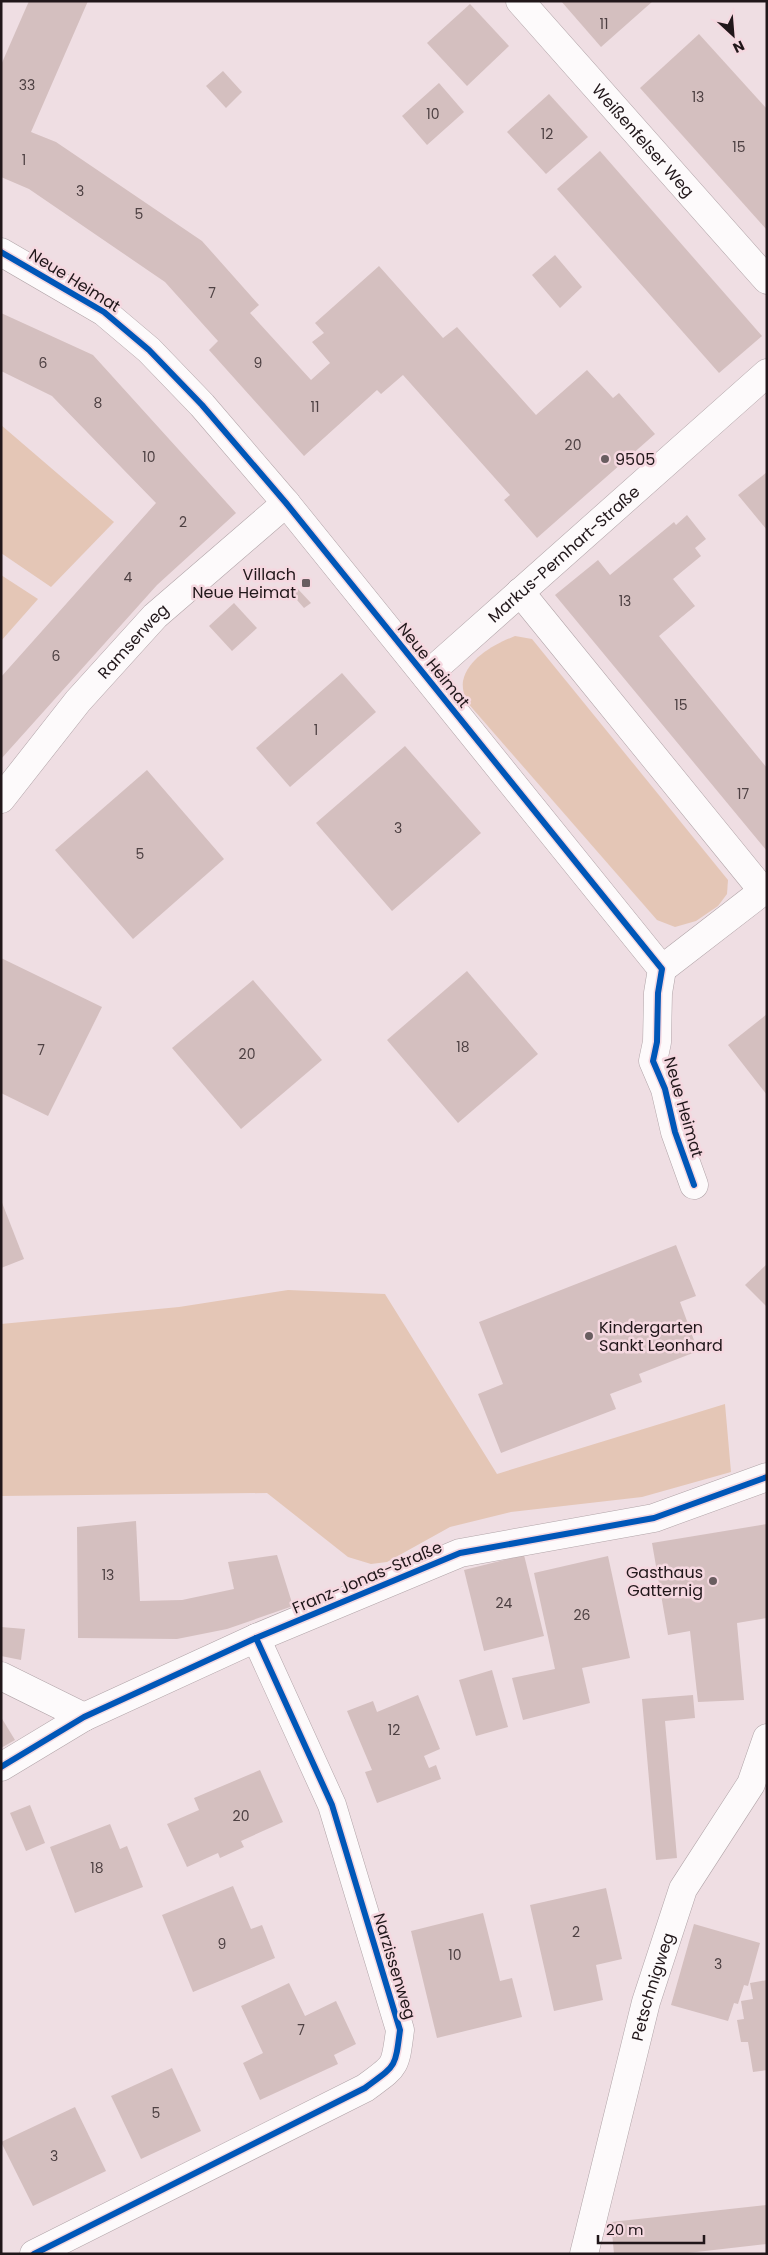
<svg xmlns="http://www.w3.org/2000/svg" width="768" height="2255" font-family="Poppins,sans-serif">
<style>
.green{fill:#e4c6b6}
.building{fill:#d4bfbf}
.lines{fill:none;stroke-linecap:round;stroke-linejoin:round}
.minor-casing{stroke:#b1a4a8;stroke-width:29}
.minor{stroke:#fdfafb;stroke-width:28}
.cycleway-casing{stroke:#f5d8e0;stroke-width:9}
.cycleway{stroke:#0057b8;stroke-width:6}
.poi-dot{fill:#695d60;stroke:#f5d8e0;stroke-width:2}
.labels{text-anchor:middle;stroke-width:5;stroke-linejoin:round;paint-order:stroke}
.number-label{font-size:14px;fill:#4e4143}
.street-label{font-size:16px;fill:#21171a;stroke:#f5d8e0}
.poi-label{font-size:16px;fill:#21171a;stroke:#f5d8e0;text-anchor:start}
</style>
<rect width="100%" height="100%" fill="#efdee3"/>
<!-- green -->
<g class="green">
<polygon points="1,425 114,522 51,587 1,553"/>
<polygon points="1,575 38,599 1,641"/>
<path d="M515 636 532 639 728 880 727 894 718 906 696 921 675 927 657 920 466 701C464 695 462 687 463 681 468 658 495 644 515 636Z"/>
<polygon points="288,1290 385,1294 497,1474 725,1404 731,1472 642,1497 511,1512 450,1527 387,1562 371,1564 348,1557 267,1493 1,1496 1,1324 179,1307"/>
</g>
<!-- building -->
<g class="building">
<polygon points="29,1 88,1 31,132 56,142 202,241 259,305 250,313 311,380 330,363 312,342 324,333 315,323 379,266 443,338 457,327 536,415 587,370 613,398 619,393 655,434 537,538 504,500 510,495 403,375 381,394 377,390 304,456 209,350 218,341 165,282 29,189 1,177 1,65"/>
<polygon points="561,1 653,1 601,47"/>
<polygon points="470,4 509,46 467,86 427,43"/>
<polygon points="699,34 767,109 767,230 640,88"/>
<polygon points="223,71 242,92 226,108 206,86"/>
<polygon points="439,83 464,112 427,145 402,116"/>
<polygon points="549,94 588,137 546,174 507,132"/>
<polygon points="600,151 762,336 719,373 557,189"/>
<polygon points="555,255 582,287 560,308 532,275"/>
<polygon points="1,313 93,355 236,513 157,585 1,759 1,677 156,503 52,396 1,371"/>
<polygon points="767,472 767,530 738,495"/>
<polygon points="687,515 706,539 695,548 701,556 673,579 695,606 659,636 767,768 767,851 555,595 598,560 610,575 674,522 676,525"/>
<polygon points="296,587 311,603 304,608 290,592"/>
<polygon points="234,603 257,628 232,651 209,626"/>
<polygon points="342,673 376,712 290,787 256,748"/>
<polygon points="405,746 481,833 392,911 316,823"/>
<polygon points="147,770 224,859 133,939 55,850"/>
<polygon points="1,958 102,1007 48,1116 1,1093"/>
<polygon points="467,971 538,1054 458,1123 387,1040"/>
<polygon points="253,980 322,1060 241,1129 172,1048"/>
<polygon points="767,1014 767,1095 728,1045"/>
<polygon points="1,1200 24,1259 1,1268"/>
<polygon points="676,1245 696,1296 680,1302 698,1351 639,1374 642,1382 610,1394 616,1409 501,1453 478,1394 503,1384 479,1322"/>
<polygon points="767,1264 767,1307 745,1285"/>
<polygon points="136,1521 140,1601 182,1600 234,1589 228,1562 277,1555 293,1606 227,1629 177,1639 78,1638 77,1527"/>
<polygon points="767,1524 767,1618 737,1623 744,1700 698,1702 690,1631 668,1635 652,1543"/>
<polygon points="524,1555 544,1636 484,1651 464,1570"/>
<polygon points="608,1556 630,1658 582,1668 590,1703 523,1720 512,1678 555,1669 534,1573"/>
<polygon points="1,1627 25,1629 21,1660 1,1656"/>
<polygon points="492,1670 508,1727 476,1736 459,1680"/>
<polygon points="418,1695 440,1749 424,1756 429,1768 436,1765 441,1779 377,1803 365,1772 372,1770 347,1711 373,1701 377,1712"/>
<polygon points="693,1695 695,1718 665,1721 677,1858 656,1860 642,1699"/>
<polygon points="1,1717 15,1740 1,1748"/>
<polygon points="260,1770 283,1822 241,1841 244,1847 220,1858 218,1853 187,1867 167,1824 199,1810 194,1798"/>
<polygon points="30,1805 45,1843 26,1851 10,1813"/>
<polygon points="110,1824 120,1849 127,1846 143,1887 75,1913 50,1847"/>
<polygon points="233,1886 251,1929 262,1925 275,1958 193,1992 162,1915"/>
<polygon points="606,1888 622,1959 596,1965 603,2000 554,2011 530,1905"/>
<polygon points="483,1913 500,1981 512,1978 522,2017 437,2038 411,1931"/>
<polygon points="694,1924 760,1943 748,1986 744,1985 738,2004 734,2003 728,2021 671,2005"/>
<polygon points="767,1980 767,2070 753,2072 748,2042 741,2042 737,2020 744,2019 741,2001 753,1999 750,1983"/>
<polygon points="289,1983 305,2016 336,2001 356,2044 334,2055 338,2064 260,2100 243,2063 263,2053 241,2006"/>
<polygon points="172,2068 201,2131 141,2159 111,2096"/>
<polygon points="75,2107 106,2171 33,2206 1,2142"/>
<polygon points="767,2205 767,2244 679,2254 614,2254 611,2222"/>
</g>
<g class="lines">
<!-- minor casing -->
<g class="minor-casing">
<g id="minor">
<path id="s1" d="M520 1 767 280"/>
<polyline points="1,252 104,312 149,350 202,405 286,503 662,969 658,993 657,1042 653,1061 665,1089 675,1132 694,1185"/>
<polyline points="520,592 763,891 662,969"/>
<path id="s2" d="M426 676 767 373"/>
<path id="s3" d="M1 799 78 701 155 616 286 503"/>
<polyline points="1,1676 84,1717"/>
<polyline points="1,1767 84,1717 256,1638 460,1553 654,1518 767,1477"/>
<path d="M34 2254 365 2088C396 2065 395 2069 400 2030L332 1805 256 1638"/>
<path id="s4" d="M584 2254 646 2002 683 1889 751 1784 767 1738"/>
</g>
</g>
<!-- minor -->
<use href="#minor" class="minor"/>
<!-- cycleway casing -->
<g class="cycleway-casing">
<g id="cycleway">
<polyline points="1,252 104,312 149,350 202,405 286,503 662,969 658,993 657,1042 653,1061 665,1089 675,1132 694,1185"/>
<polyline points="1,1767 84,1717 256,1638 460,1553 654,1518 767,1477"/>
<path d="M34 2254 365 2088C396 2065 395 2069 400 2030L332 1805 256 1638"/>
</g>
</g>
<!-- cycleway -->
<use href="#cycleway" class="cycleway"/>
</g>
<!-- markers -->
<g class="poi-dot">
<circle cx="605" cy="459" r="5"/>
<rect x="301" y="578" width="10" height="10" rx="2.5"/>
<circle cx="589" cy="1336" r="5"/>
<circle cx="713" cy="1581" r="5"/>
</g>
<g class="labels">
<!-- number labels -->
<g class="number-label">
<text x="604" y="29">11</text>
<text x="27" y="90">33</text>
<text x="698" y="102">13</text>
<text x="433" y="119">10</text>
<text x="547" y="139">12</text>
<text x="739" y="152">15</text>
<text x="24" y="165">1</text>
<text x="80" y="196">3</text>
<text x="139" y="219">5</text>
<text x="212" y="298">7</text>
<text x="43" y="368">6</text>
<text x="258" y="368">9</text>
<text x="98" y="408">8</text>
<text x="315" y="412">11</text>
<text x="573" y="450">20</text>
<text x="149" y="462">10</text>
<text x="183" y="527">2</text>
<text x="128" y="582">4</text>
<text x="625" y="606">13</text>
<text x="56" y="661">6</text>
<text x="681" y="710">15</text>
<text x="316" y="735">1</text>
<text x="743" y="799">17</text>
<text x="398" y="833">3</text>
<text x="140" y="859">5</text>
<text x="463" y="1052">18</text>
<text x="41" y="1055">7</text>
<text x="247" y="1059">20</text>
<text x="108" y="1580">13</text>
<text x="504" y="1608">24</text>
<text x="582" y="1620">26</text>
<text x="394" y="1735">12</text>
<text x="241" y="1821">20</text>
<text x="97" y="1873">18</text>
<text x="576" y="1937">2</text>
<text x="222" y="1949">9</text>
<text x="455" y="1960">10</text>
<text x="718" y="1969">3</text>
<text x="301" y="2035">7</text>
<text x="156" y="2118">5</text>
<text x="54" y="2161">3</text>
</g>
<!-- street labels -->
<g class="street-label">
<text dy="6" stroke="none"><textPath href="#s1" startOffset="186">Weißenfelser Weg</textPath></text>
<text transform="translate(75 280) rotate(32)" y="6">Neue Heimat</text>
<text dy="6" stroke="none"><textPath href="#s2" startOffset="184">Markus-Pernhart-Straße</textPath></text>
<text dy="6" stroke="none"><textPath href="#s3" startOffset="206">Ramserweg</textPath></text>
<text transform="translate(434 665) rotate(51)" y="6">Neue Heimat</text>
<text transform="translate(684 1107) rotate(74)" y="6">Neue Heimat</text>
<text transform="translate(367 1577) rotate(-23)" y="6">Franz-Jonas-Straße</text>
<text transform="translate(395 1966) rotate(73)" y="6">Narzissenweg</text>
<text dy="6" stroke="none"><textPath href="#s4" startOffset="276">Petschnigweg</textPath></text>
</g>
<!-- poi labels -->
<g class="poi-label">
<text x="615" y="465">9505</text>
<text x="296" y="580" text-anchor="end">Villach<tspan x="296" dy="18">Neue Heimat</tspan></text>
<text x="599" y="1333">Kindergarten<tspan x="599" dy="18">Sankt Leonhard</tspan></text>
<text x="703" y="1578" text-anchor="end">Gasthaus<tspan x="703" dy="18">Gatternig</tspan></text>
</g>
</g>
<!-- border -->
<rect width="768" height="2255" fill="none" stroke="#21171a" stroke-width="5"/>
<!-- north arrow -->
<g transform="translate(733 35) rotate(154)" stroke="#f5d8e0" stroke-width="4" paint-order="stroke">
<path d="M0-4L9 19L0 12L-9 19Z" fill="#21171a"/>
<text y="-8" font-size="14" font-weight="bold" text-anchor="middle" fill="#21171a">N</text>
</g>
<!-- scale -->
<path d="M598 2235v8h106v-8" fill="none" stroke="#21171a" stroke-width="2.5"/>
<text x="606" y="2235" font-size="15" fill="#21171a" stroke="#f5d8e0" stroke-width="4" paint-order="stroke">20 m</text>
</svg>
